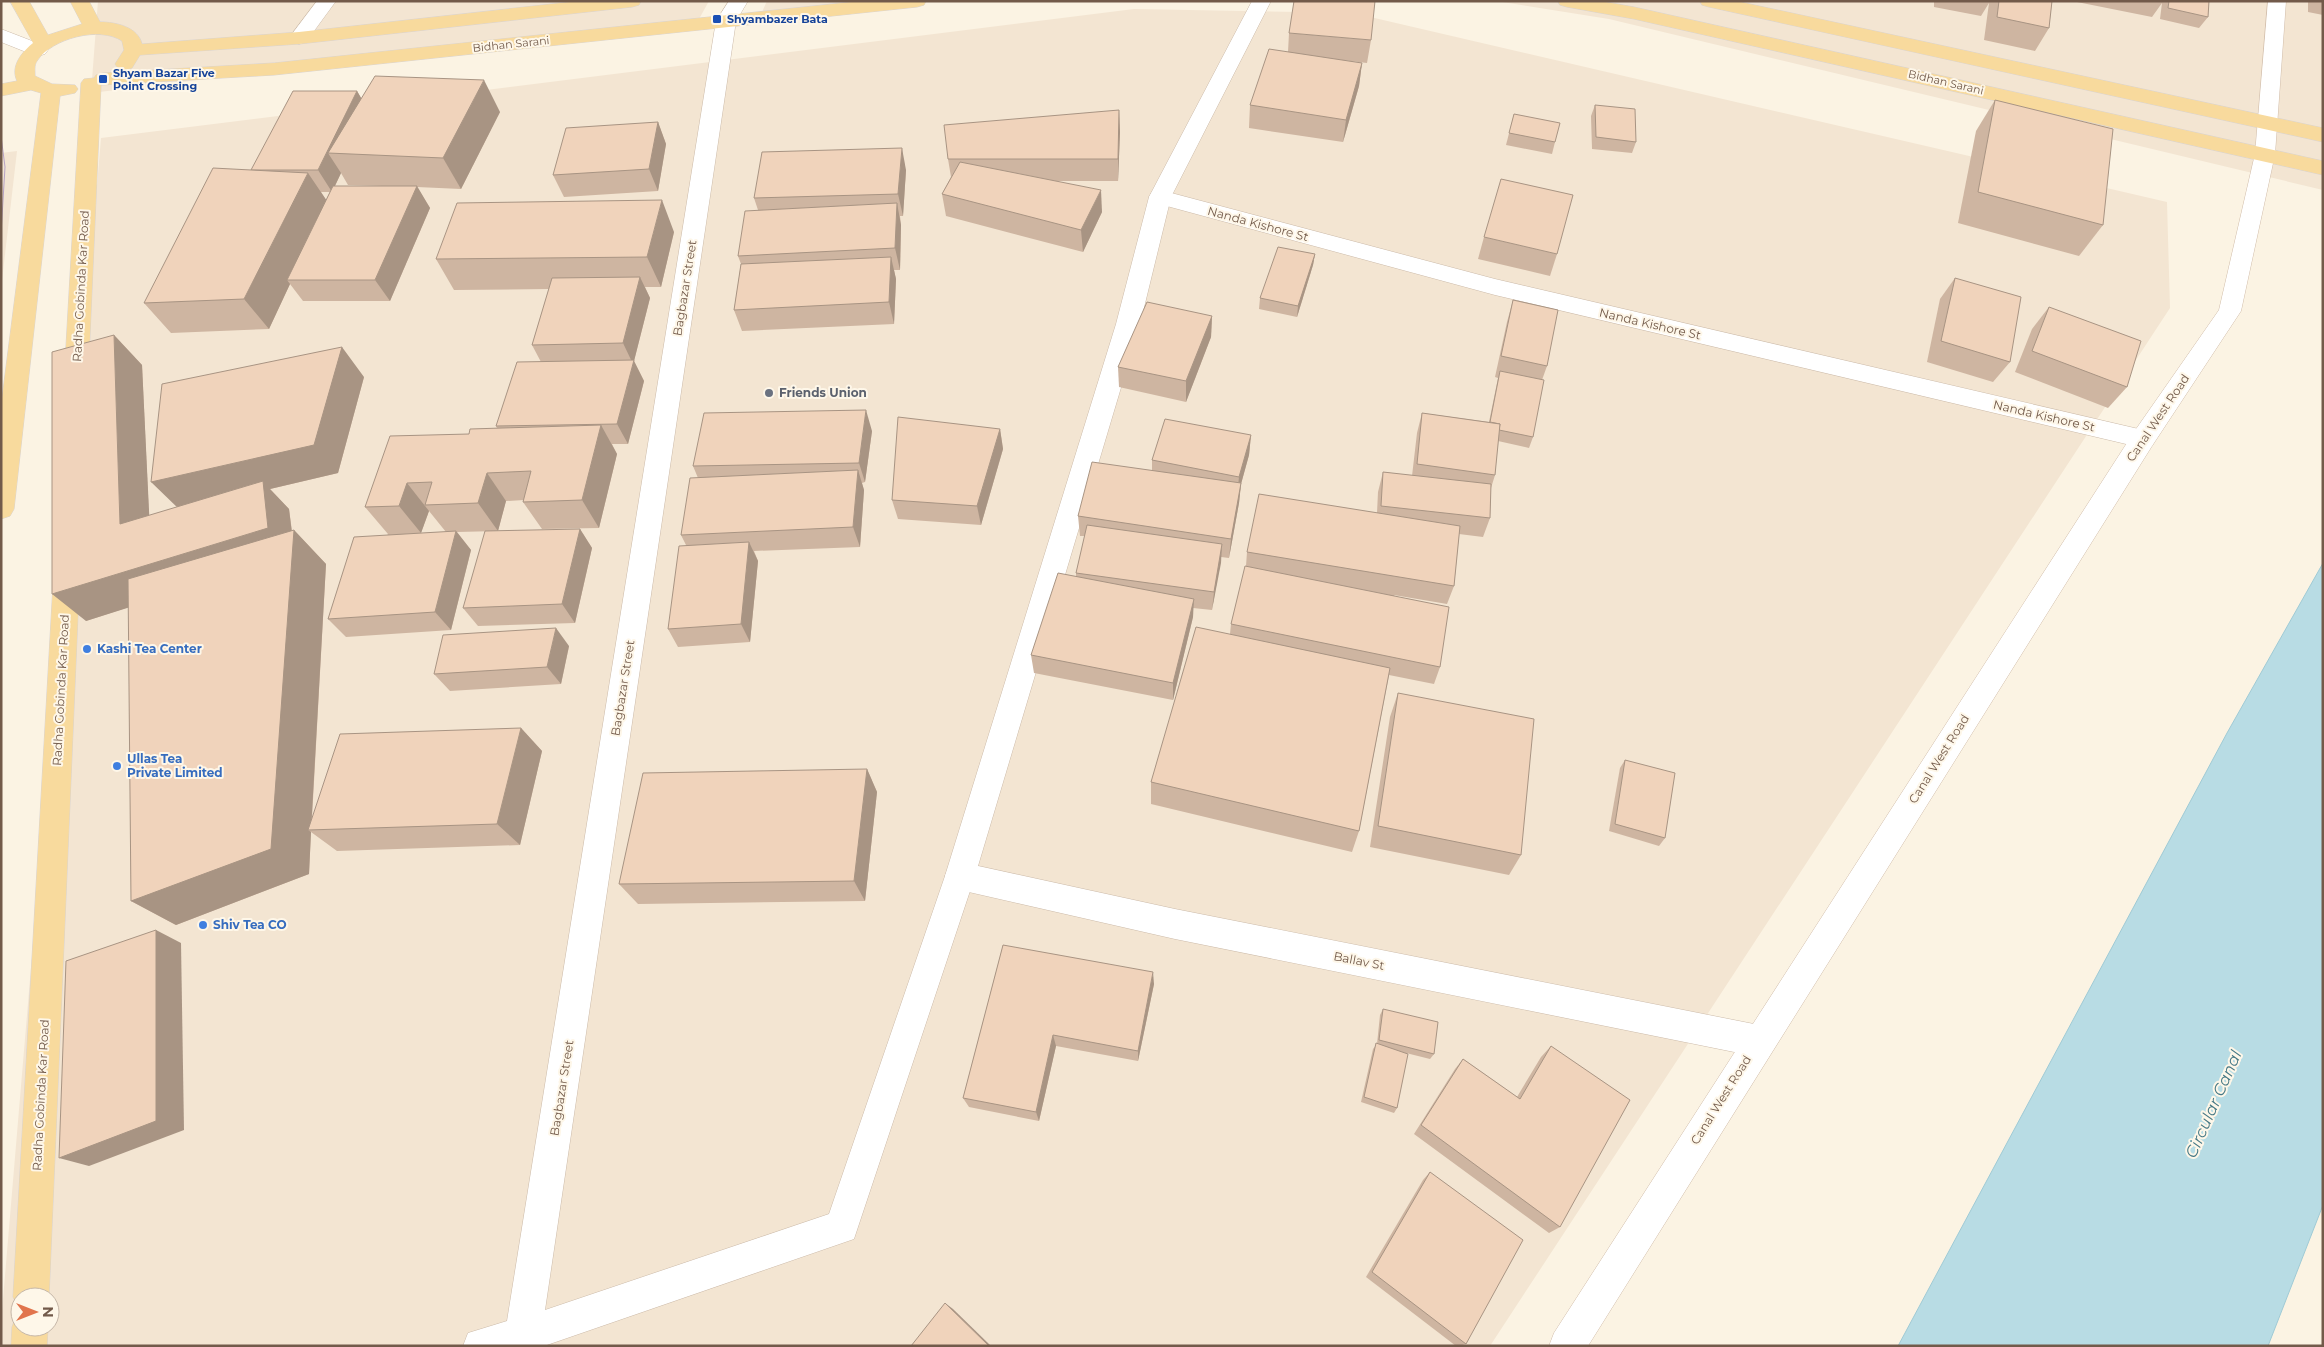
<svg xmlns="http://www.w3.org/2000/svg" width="2324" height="1347" font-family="Montserrat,sans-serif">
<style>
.residential{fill:#f3e5d2;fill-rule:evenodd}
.water{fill:#b8dce4;stroke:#9fcad5}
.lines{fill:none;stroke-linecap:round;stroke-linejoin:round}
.minor-casing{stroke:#cba;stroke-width:1}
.tertiary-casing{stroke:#cba;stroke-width:1}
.secondary-casing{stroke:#d1bdaa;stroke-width:1}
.primary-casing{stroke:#dad4d0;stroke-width:1}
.minor{fill:#fff;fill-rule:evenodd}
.tertiary{fill:#fff;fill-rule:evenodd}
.secondary{fill:#fff;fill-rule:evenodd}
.primary{fill:#f8da9d;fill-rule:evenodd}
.tram{stroke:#b6a2c4;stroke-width:1}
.wall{fill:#ceb5a1;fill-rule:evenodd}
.shaded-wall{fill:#a89483}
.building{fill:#f0d3bb;stroke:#a89483}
.transit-dot{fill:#1a4fb4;stroke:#fef7e9;stroke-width:2}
.worship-dot{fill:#6b7280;stroke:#fef7e9;stroke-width:2}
.shop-dot{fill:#3f7fe0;stroke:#fef7e9;stroke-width:2}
.labels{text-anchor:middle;stroke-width:4;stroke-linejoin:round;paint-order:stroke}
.far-transit-label{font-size:11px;font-weight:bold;fill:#164399;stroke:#fef7e9;text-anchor:start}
.far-street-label{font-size:11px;fill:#725a4a;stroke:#fef7e9}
.street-label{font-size:12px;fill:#725a4a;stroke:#fef7e9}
.worship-label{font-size:12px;font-weight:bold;fill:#5b616d;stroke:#fef7e9;text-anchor:start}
.shop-label{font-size:12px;font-weight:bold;fill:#366cbe;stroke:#fef7e9;text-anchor:start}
.near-water-label{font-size:16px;font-style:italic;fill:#457885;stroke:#fef7e9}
</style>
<rect width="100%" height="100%" fill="#fbf3e3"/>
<!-- residential -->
<g class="residential">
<polygon points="98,1 709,1 699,19 91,93"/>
<polygon points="767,1 920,1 758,21"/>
<polygon points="1496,1 2323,1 2323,190 1609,19"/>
<path d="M1134 9 1353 13 2167 202 2170 308 1490 1346H1V1323L101 138ZM20 1297H50V1327H20Z"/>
<polygon points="17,151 1,289 1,153"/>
</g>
<!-- water -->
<polygon class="water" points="2323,563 2323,1205 2268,1346 1898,1346 2227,733"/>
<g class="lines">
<!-- minor casing -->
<g class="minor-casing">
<g id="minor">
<polygon points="317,1 336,1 306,42 299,44 292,42 289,38"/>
<polygon points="1160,190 1495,279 2143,430 2152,432 2155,439 2152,446 2143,448 1495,295 1152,202 1149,197 1152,192"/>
<polygon points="960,862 1175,909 1759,1025 1770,1030 1775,1041 1770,1052 1759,1057 1175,939 960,890 949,886 945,876 949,866"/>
</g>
</g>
<!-- tertiary casing -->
<g class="tertiary-casing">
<g id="tertiary">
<polygon points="729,1 748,1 736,21 545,1310 829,1214 945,876 1116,324 1149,197 1252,1 1271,1 1171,197 1140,324 975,876 854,1239 544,1346 463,1346 468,1333 507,1321 716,21"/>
<polygon points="1,29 45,46 48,50 45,54 38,56 31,54 1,42"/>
</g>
</g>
<!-- secondary casing -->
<g class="secondary-casing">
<polygon id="secondary" points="2268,1 2286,1 2275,154 2241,311 2152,446 1588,1346 1549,1346 1554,1333 2134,432 2219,310 2255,154"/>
</g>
<!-- primary casing -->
<g class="primary-casing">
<g id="primary">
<path d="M10 1H29L48 35 82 24 70 1H89L100 22C116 22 138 27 142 44L299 32 579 1H641L639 5 632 7 299 44 140 55 132 68 125 70 118 68 115 64 124 50 122 41C100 26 52 38 37 61 34 65 35 71 35 76L52 84 75 85 78 89 75 93 60 96 14 509 10 516 1 519V406L41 93 31 90 1 96V84L17 81C10 66 22 52 33 43Z"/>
<polygon points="861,1 926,1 924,5 917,7 274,75 101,85 88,381 84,387 76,390 68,387 64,381 81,83 84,79 94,78 96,75 103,73 274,63"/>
<polygon points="1558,1 1600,1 1634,7 2323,161 2323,175 1634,19 1567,7 1560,5"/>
<polygon points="1700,1 1736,1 2323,128 2323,142 1709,7 1702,5"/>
<polygon points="67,556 76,559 80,567 49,1297 20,1297 20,1310 13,1297 54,567 58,559"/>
<polygon points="20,1313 20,1327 48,1327 47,1346 11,1346 12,1327 17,1314"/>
</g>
</g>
<!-- minor -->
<use href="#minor" class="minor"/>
<!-- tertiary -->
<use href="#tertiary" class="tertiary"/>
<!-- secondary -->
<use href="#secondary" class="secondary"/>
<!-- primary -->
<use href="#primary" class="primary"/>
<!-- tram -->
<polyline class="tram" points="1,136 5,167 1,234"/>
</g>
<!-- wall -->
<g class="wall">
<polygon points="1934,1 2052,1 2049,28 2035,51 1984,40 1989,3 1981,16 1934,7"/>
<polygon points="2077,1 2209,1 2208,17 2199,28 2160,19 2162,3 2152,17 2077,2"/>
<polygon points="2308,1 2323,1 2323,15 2308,12"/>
<polygon points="1289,33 1371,40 1367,63 1342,60 1362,63 1359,86 1343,142 1249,128 1250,105 1288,52"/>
<path d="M357 91 361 98 500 112 461 189 417 187 430 208 390 301H303L290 284 269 329 171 333 144 303 251 170ZM341 173 348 185 382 186H335ZM321 192H330L326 200Z"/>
<polygon points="1995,100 2103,225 2079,256 1958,223 1976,131"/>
<polygon points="1595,105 1636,142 1632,153 1592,149 1591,116"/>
<polygon points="1119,110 1120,132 1118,181 1056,181 1102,212 1083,252 946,216 942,194 951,177 948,159"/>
<polygon points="1514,114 1555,142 1552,154 1506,145"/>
<polygon points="658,122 666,144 658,191 564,197 553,175"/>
<polygon points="906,170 903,216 900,216 901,225 900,270 894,270 896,279 894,324 742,331 734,310 741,264 738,256 758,210 754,198"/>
<path d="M674 232 661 287H645L650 298 634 361 644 381 628 444H612L617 454 599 528 542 529 523 502 524 500 506 501 498 531 457 532 471 550 451 630 346 637 328 619 388 534 365 507 469 434 497 428 496 426 541 362 532 345 549 289 454 290 436 259ZM429 511 446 532 421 533Z"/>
<polygon points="1484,237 1557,254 1550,276 1478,259"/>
<polygon points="1315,254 1313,265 1297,317 1259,309 1260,298"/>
<polygon points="1955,278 2010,362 1993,382 1927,362 1940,299"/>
<polygon points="1513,300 1547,366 1542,380 1533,437 1529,448 1498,441 1495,475 1491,488 1490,518 1483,537 1459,534 1454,586 1447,604 1394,595 1440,667 1434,684 1389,675 1359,831 1352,852 1151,804 1151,782 1230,634 1231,624 1246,566 1247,552 1377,513 1378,492 1383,472 1412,476 1417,433 1422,413 1489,422 1498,378 1495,377 1507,322"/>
<polygon points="2049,307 2127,387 2108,408 2015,372 2032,329"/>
<polygon points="1212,316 1211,337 1186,402 1119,387 1118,367"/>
<polygon points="114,335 142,365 149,516 177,507 364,377 338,473 270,489 289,509 292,531 294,530 326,564 312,818 521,728 542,751 520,845 337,851 311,832 309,874 176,925 131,901 129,607 86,621"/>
<polygon points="1000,429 1003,449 981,525 898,519 892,500"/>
<polygon points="872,431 865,482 862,483 864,490 860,547 754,551 758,561 750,642 678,647 668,629 686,545 681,535 698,478 693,466"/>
<polygon points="1251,435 1249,455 1241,484 1239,503 1229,558 1221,557 1212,610 1193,608 1193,617 1173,700 1034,673 1031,655 1076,577 1076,573 1085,536 1080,536 1078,516 1152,470 1152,460"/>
<polygon points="580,529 592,548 575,623 478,626 463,608"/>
<polygon points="569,646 561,684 450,691 434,674"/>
<polygon points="1398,693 1521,855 1509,875 1370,847 1390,717"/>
<polygon points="1625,760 1665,838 1659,846 1609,831 1620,768"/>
<polygon points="867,769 877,792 865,901 638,904 619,884"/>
<polygon points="1003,945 1154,984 1138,1061 1056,1046 1039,1121 969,1107 963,1098"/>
<polygon points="1383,1009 1434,1054 1430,1059 1406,1053 1397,1108 1394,1113 1361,1102 1373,1049 1377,1044 1380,1015"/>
<polygon points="1551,1046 1560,1227 1549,1233 1414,1134 1455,1069 1463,1059 1517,1097 1541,1057"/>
<polygon points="1430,1172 1466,1344 1459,1346 1456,1346 1366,1277 1423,1180"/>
</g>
<!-- shaded-wall -->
<g class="shaded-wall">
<polygon points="1362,63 1359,86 1343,142 1346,120"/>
<polygon points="484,80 500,112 461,189 443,158"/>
<polygon points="357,91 370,113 328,153 341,173 332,192 318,170"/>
<polygon points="1119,110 1120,132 1118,181 1118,159"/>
<polygon points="658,122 666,144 658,191 649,169"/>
<polygon points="902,148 906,170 903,216 898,194"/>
<polygon points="308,173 329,204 287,280 290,284 269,329 244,299"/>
<polygon points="417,186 430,208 390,301 375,280"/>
<polygon points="1101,190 1102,212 1083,252 1081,230"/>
<polygon points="662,200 674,232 661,287 647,257"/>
<polygon points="897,203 901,225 900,270 895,248"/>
<polygon points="1315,254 1313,265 1297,317 1298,306"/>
<polygon points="891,257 896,279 894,324 889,302"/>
<polygon points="640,277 650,298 634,361 644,381 628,444 617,424 633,364 623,343"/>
<polygon points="1212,316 1211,337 1186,402 1186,381"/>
<polygon points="114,335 142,365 151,552 120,524"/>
<polygon points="342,347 364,377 338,473 270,489 289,509 293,542 294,530 326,564 311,830 308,830 311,832 309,874 176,925 131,901 292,556 86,621 52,594 180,510 151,482"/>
<polygon points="866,410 872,431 865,482 859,463"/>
<polygon points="601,425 617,454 599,528 582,500"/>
<polygon points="1000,429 1003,449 981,525 977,506"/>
<polygon points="1251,435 1249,455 1241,484 1239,503 1229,558 1231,539 1237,496 1239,477"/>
<polygon points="858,470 864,490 860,547 853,527"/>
<polygon points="487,473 506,501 498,531 478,503"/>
<polygon points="407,483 429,511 421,533 399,506"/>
<polygon points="580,529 592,548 575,623 562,604"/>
<polygon points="456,531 471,550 451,630 435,612"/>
<polygon points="749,542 758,561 750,642 741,624"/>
<polygon points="1222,544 1221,563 1212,610 1214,592"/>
<polygon points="1194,599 1193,617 1173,700 1173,683"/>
<polygon points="556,628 569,646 561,684 547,667"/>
<polygon points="521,728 542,751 520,845 497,824"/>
<polygon points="867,769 877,792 865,901 854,881"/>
<polygon points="156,930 181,943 184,1130 89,1166 59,1158"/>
<polygon points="1153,972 1154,984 1138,1061 1138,1051"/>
<polygon points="1053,1035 1056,1046 1039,1121 1036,1112"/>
<polygon points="945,1303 953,1309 991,1346 989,1346"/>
</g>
<!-- building -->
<g class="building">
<polygon points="1294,1 1375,1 1371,40 1289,33"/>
<polygon points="1999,1 2052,1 2049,28 1997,17"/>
<polygon points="2169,1 2209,1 2208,17 2168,8"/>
<polygon points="1269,49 1362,63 1346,120 1250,105"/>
<polygon points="375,76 484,80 443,158 328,153"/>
<polygon points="293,91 357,91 318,170 251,170"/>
<polygon points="1995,100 2113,129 2103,225 1978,192"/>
<polygon points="1595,105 1635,109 1636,142 1596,137"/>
<polygon points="1119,110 1118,159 948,159 944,125"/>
<polygon points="1514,114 1560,123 1555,142 1509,133"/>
<polygon points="658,122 649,169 553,175 566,128"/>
<polygon points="902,148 898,194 754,198 762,152"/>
<polygon points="960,162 1101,190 1081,230 942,194"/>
<polygon points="213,168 308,173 244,299 144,303"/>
<polygon points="1501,179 1573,195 1557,254 1484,237"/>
<polygon points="333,186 417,186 375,280 287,280"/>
<polygon points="662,200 647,257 436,259 457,203"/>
<polygon points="897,203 895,248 738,256 745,211"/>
<polygon points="1278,247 1315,254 1298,306 1260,298"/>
<polygon points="891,257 889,302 734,310 741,264"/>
<polygon points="640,277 623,343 532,345 552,278"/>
<polygon points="1955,278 2021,297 2010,362 1941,341"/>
<polygon points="1513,300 1558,310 1547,366 1501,356"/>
<polygon points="1147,302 1212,316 1186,381 1118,367"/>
<polygon points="2049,307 2141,341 2127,387 2032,351"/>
<polygon points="114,335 120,524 263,481 268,528 52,594 52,352"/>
<polygon points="342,347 314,445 151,482 162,384"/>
<polygon points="634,360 617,424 496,426 517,362"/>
<polygon points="1500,371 1544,380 1533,437 1499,430 1500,424 1490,422"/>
<polygon points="866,410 859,463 693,466 704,413"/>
<polygon points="1422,413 1500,424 1495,475 1417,464"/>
<polygon points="898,417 1000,429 977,506 892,500"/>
<polygon points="1165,419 1251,435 1239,477 1152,460"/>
<polygon points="601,425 582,500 523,502 531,471 487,473 478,503 425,505 432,482 407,483 399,506 365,507 390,436 469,434 470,429"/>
<polygon points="1092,462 1241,483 1231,539 1078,516"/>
<polygon points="858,470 853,527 681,535 690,478"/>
<polygon points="1383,472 1491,484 1490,518 1381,506"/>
<polygon points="1259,494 1460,526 1454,586 1247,552"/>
<polygon points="1087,525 1222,544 1214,592 1076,573"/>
<polygon points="580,529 562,604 463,608 485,531"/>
<polygon points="294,530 271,849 131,901 128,579"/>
<polygon points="456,531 435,612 328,619 354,537"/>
<polygon points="749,542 741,624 668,629 679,546"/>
<polygon points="1245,566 1449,607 1440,667 1231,624"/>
<polygon points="1058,573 1194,599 1173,683 1031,655"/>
<polygon points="1196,627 1390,668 1359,831 1151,782"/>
<polygon points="556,628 547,667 434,674 443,635"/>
<polygon points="1398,693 1534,719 1521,855 1378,826"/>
<polygon points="521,728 497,824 308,830 340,734"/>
<polygon points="1625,760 1675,773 1665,838 1615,824"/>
<polygon points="867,769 854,881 619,884 643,773"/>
<polygon points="156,930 156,1121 59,1158 66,961"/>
<polygon points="1003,945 1153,972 1138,1051 1053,1035 1036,1112 963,1098"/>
<polygon points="1383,1009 1438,1022 1434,1054 1379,1040"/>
<polygon points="1376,1043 1408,1054 1397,1108 1364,1097"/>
<polygon points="1551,1046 1630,1100 1560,1227 1421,1125 1463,1059 1520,1099"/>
<polygon points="1430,1172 1523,1240 1466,1344 1372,1272"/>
<polygon points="945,1303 989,1346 911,1346"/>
</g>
<!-- markers -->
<g class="transit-dot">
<rect x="712" y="14" width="10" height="10" rx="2.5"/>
<rect x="98" y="74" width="10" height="10" rx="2.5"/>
</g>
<circle class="worship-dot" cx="769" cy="393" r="5"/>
<g class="shop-dot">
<circle cx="87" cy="649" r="5"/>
<circle cx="117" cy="766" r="5"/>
<circle cx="203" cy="925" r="5"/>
</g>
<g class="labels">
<!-- far-transit labels -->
<g class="far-transit-label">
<text x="727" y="23">Shyambazer Bata</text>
<text x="113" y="77">Shyam Bazar Five<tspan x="113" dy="13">Point Crossing</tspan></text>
</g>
<!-- far-street labels -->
<g class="far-street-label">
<text transform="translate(511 44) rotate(-6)" y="4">Bidhan Sarani</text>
<text transform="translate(1946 82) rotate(13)" y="4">Bidhan Sarani</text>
</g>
<!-- street labels -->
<g class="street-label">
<text transform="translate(1258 224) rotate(15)" y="4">Nanda Kishore St</text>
<text transform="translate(81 286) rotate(-87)" y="4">Radha Gobinda Kar Road</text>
<text transform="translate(685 288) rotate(-81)" y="4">Bagbazar Street</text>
<text transform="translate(1650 324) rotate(13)" y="4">Nanda Kishore St</text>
<text transform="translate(2044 416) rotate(13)" y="4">Nanda Kishore St</text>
<text transform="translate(2158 418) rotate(-56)" y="4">Canal West Road</text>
<text transform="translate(623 688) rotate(-81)" y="4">Bagbazar Street</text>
<text transform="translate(61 690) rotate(-87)" y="4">Radha Gobinda Kar Road</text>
<text transform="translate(1939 759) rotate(-58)" y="4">Canal West Road</text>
<text transform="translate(1359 961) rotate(11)" y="4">Ballav St</text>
<text transform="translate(562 1088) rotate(-81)" y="4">Bagbazar Street</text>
<text transform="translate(41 1095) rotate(-87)" y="4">Radha Gobinda Kar Road</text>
<text transform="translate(1721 1100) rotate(-58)" y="4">Canal West Road</text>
</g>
<!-- worship labels -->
<g class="worship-label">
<text x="779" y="397">Friends Union</text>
</g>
<!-- shop labels -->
<g class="shop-label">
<text x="97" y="653">Kashi Tea Center</text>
<text x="127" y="763">Ullas Tea<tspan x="127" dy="14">Private Limited</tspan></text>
<text x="213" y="929">Shiv Tea CO</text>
</g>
<!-- near-water labels -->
<g class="near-water-label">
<text transform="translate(2213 1104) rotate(-66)" y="6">Circular Canal</text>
</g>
</g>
<!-- border -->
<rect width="2324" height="1347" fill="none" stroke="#725a4a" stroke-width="5"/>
<!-- north arrow -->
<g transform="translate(35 1312) rotate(90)"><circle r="24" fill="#fef7e9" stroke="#c6b8a9"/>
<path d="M0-4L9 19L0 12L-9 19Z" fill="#e1744c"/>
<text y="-8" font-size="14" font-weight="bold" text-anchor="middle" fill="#725a4a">N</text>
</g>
</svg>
